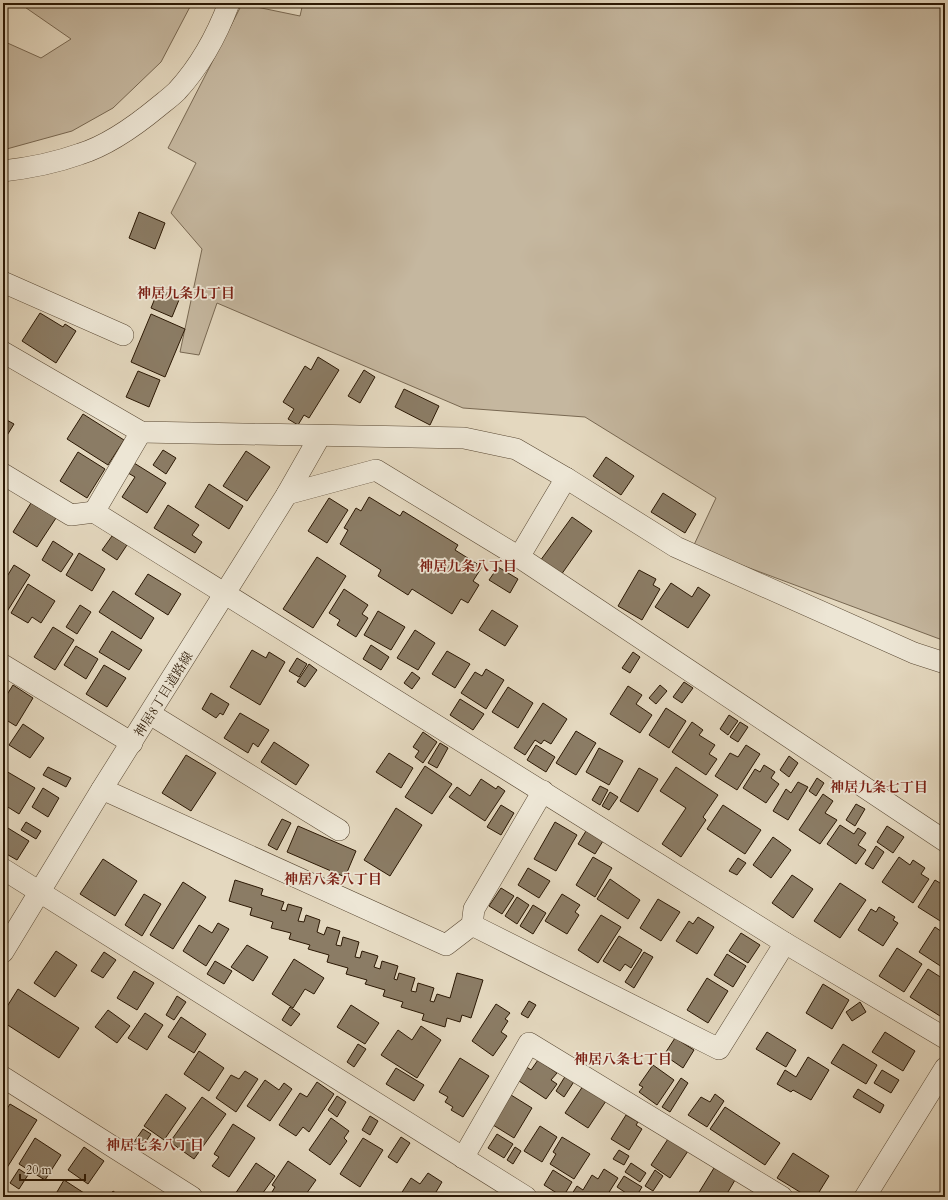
<svg xmlns="http://www.w3.org/2000/svg" width="948" height="1200" font-family="Cardo,'Noto Serif JP',serif">
<style>
.green{fill:#c5b79f;stroke:#786852}
.building{fill:#8b7c65;stroke:#2b1804}
.lines{fill:none;stroke-linecap:round;stroke-linejoin:round}
.minor-casing{stroke:#594833;stroke-width:22}
.minor{stroke:#ede6d5;stroke-width:21}
.labels{text-anchor:middle;stroke-width:3.5;stroke-linejoin:round;paint-order:stroke}
.street-label{font-size:13px;fill:#2b1804;stroke:#ede6d5}
.neighbourhood-label{font-size:14px;font-weight:bold;fill:#7a1f14;stroke:#ede6d5}
</style>
<rect width="100%" height="100%" fill="#e4d8bf"/>
<filter id="stains"><feTurbulence type="fractalNoise" baseFrequency=".005" numOctaves="4"/><feColorMatrix values="0 0 0 0 .2 0 0 0 0 .09 0 0 0 0 .02 0 0 0 .5 -.17"/></filter>
<radialGradient id="worn" r=".72"><stop offset=".6" stop-color="#630" stop-opacity="0"/><stop offset="1" stop-color="#630" stop-opacity=".3"/></radialGradient>
<!-- green -->
<g class="green">
<polygon points="19,3 192,3 161,62 113,108 72,131 3,150 3,41 41,58 71,39"/>
<polygon points="303,3 610,3 631,5 633,3 945,3 945,641 693,547 716,498 585,417 463,408 217,303 199,355 180,352 202,249 171,213 196,163 168,148 242,4 300,16"/>
</g>
<!-- building -->
<g class="building">
<polygon points="139,212 165,223 155,249 129,238"/>
<polygon points="160,286 181,295 172,317 151,308"/>
<polygon points="40,313 63,327 65,324 76,331 56,363 22,341"/>
<polygon points="151,314 185,329 165,377 131,362"/>
<polygon points="318,357 339,370 309,418 304,415 298,425 288,419 294,409 283,402 305,366 311,370"/>
<polygon points="364,370 375,377 360,403 348,396"/>
<polygon points="138,371 160,380 149,407 126,397"/>
<polygon points="404,389 439,406 430,425 395,407"/>
<polygon points="83,414 124,440 108,465 67,439"/>
<polygon points="3,418 14,424 3,442"/>
<polygon points="163,450 176,458 166,474 153,465"/>
<polygon points="246,451 270,467 247,501 223,486"/>
<polygon points="78,452 105,469 87,498 60,481"/>
<polygon points="606,457 634,476 621,495 593,476"/>
<polygon points="134,463 166,483 147,513 122,497 135,477 128,473"/>
<polygon points="209,484 243,506 229,529 195,507"/>
<polygon points="663,493 696,514 685,533 651,512"/>
<polygon points="369,497 400,516 403,511 458,545 455,550 482,567 473,581 479,585 468,603 461,599 452,614 412,589 408,595 378,576 381,570 340,544 348,530 344,528 356,508 361,511"/>
<polygon points="329,498 348,510 327,543 308,531"/>
<polygon points="31,503 56,518 37,547 13,532"/>
<polygon points="168,505 199,525 192,535 202,542 195,553 154,528"/>
<polygon points="572,517 592,531 561,575 540,561"/>
<polygon points="112,536 127,545 117,560 102,550"/>
<polygon points="53,541 73,554 61,572 42,560"/>
<polygon points="79,553 105,569 92,591 66,575"/>
<polygon points="317,557 346,576 313,628 283,609"/>
<polygon points="14,565 30,575 3,618 3,583"/>
<polygon points="498,567 518,579 510,593 489,580"/>
<polygon points="639,570 656,579 653,585 660,589 642,620 618,606"/>
<polygon points="148,574 181,594 168,615 135,594"/>
<polygon points="671,583 692,597 698,587 710,595 688,628 655,607"/>
<polygon points="28,584 55,601 41,623 32,617 28,623 11,613"/>
<polygon points="344,589 368,605 362,614 368,618 356,637 337,625 340,620 329,613"/>
<polygon points="113,591 154,618 141,639 99,612"/>
<polygon points="80,605 91,612 77,634 66,627"/>
<polygon points="492,610 518,626 505,646 479,630"/>
<polygon points="378,611 405,627 391,650 364,635"/>
<polygon points="53,627 74,640 55,670 34,657"/>
<polygon points="415,630 435,643 418,670 397,658"/>
<polygon points="112,631 142,650 129,670 99,652"/>
<polygon points="371,645 389,657 381,670 363,659"/>
<polygon points="76,646 98,659 86,679 64,665"/>
<polygon points="252,650 266,658 269,652 285,662 260,705 230,687"/>
<polygon points="447,651 470,664 455,688 432,674"/>
<polygon points="633,652 640,657 630,673 622,668"/>
<polygon points="297,658 307,664 299,677 289,671"/>
<polygon points="309,664 317,670 305,687 297,682"/>
<polygon points="104,665 126,678 107,707 86,694"/>
<polygon points="486,669 504,680 486,709 461,693 475,672 482,676"/>
<polygon points="412,672 420,678 412,689 404,683"/>
<polygon points="684,682 693,688 682,703 673,697"/>
<polygon points="13,685 33,698 16,726 3,718 3,701"/>
<polygon points="660,685 667,691 656,704 649,698"/>
<polygon points="628,686 642,695 636,704 652,715 640,733 610,714"/>
<polygon points="508,687 533,703 518,728 492,712"/>
<polygon points="211,693 229,704 223,715 220,713 216,718 202,709"/>
<polygon points="460,699 484,714 473,730 450,715"/>
<polygon points="543,703 567,719 551,744 544,740 541,744 535,740 525,755 514,748"/>
<polygon points="666,708 686,721 669,748 649,735"/>
<polygon points="240,713 269,730 258,747 253,743 248,753 224,738"/>
<polygon points="729,715 738,721 728,735 720,729"/>
<polygon points="692,722 703,730 699,735 715,745 709,754 717,759 706,775 672,752"/>
<polygon points="740,722 748,727 738,742 730,737"/>
<polygon points="23,724 44,738 30,758 9,745"/>
<polygon points="576,731 596,743 576,775 556,763"/>
<polygon points="423,732 437,742 423,763 415,757 419,751 413,747"/>
<polygon points="274,742 309,765 296,785 261,762"/>
<polygon points="440,743 448,748 437,768 428,763"/>
<polygon points="536,745 555,757 546,772 527,760"/>
<polygon points="746,745 760,754 737,790 715,776 730,753 738,757"/>
<polygon points="599,748 623,761 609,785 586,772"/>
<polygon points="389,753 413,768 401,788 376,772"/>
<polygon points="186,755 216,773 191,811 162,793"/>
<polygon points="789,756 798,763 789,777 780,770"/>
<polygon points="764,765 775,772 771,778 779,784 766,803 743,788 755,769 760,772"/>
<polygon points="425,766 452,784 432,814 405,797"/>
<polygon points="48,767 71,778 66,787 43,775"/>
<polygon points="676,767 718,795 703,817 706,820 681,857 662,844 686,808 660,791"/>
<polygon points="639,768 658,779 638,812 620,801"/>
<polygon points="6,771 35,788 19,814 3,804 3,775"/>
<polygon points="817,778 824,783 816,796 809,791"/>
<polygon points="481,779 496,789 498,786 505,791 485,821 449,797 457,787 470,796"/>
<polygon points="798,782 808,787 788,820 773,811 786,789 791,793"/>
<polygon points="600,786 608,790 600,805 592,800"/>
<polygon points="43,788 59,798 48,817 32,807"/>
<polygon points="610,792 618,797 609,810 602,806"/>
<polygon points="823,794 833,801 825,813 837,820 820,844 799,830"/>
<polygon points="856,804 865,809 855,826 846,820"/>
<polygon points="501,805 514,813 501,835 487,827"/>
<polygon points="723,805 761,830 745,854 707,829"/>
<polygon points="396,808 422,825 390,876 364,860"/>
<polygon points="282,819 291,823 277,850 268,845"/>
<polygon points="26,822 41,831 36,839 21,830"/>
<polygon points="555,822 577,835 556,871 534,859"/>
<polygon points="3,825 29,841 17,860 3,852"/>
<polygon points="840,825 854,834 858,828 866,833 858,845 866,850 856,864 827,844"/>
<polygon points="298,826 356,851 345,877 287,852"/>
<polygon points="887,826 904,837 893,853 877,842"/>
<polygon points="586,831 603,841 595,854 578,844"/>
<polygon points="773,837 791,850 771,878 753,865"/>
<polygon points="876,846 884,852 873,869 865,864"/>
<polygon points="593,857 612,868 595,897 576,885"/>
<polygon points="899,857 910,865 913,860 925,868 921,874 929,879 913,903 882,882"/>
<polygon points="738,858 746,863 737,875 729,871"/>
<polygon points="103,859 137,881 115,916 80,894"/>
<polygon points="528,868 550,881 539,898 518,885"/>
<polygon points="792,875 813,889 793,918 772,903"/>
<polygon points="610,879 640,900 628,919 597,899"/>
<polygon points="235,880 263,889 261,895 284,902 281,910 286,911 288,904 302,908 298,921 304,922 306,915 320,920 317,932 324,935 327,927 340,931 336,945 341,946 343,937 359,942 355,957 360,958 362,951 378,956 374,967 380,969 382,961 398,966 394,979 397,980 399,973 415,978 411,991 416,992 418,983 434,988 430,1001 434,1002 437,994 450,998 457,973 483,980 471,1018 462,1015 460,1022 447,1018 445,1027 422,1020 424,1014 401,1007 403,1002 383,996 385,990 365,984 367,980 346,974 348,968 327,962 329,955 308,949 310,945 289,939 291,933 271,928 273,922 250,915 252,908 229,901"/>
<polygon points="935,880 945,886 945,924 918,907"/>
<polygon points="183,882 206,897 173,949 150,935"/>
<polygon points="840,883 866,900 840,938 814,921"/>
<polygon points="501,888 514,896 502,914 489,906"/>
<polygon points="144,894 161,904 142,936 125,925"/>
<polygon points="562,894 580,905 575,912 579,915 567,934 545,921"/>
<polygon points="517,897 529,905 517,924 505,916"/>
<polygon points="658,899 680,912 661,941 640,928"/>
<polygon points="533,905 546,913 533,934 520,926"/>
<polygon points="879,907 895,917 893,920 898,923 883,946 858,930 871,909 876,912"/>
<polygon points="601,915 621,927 598,963 578,950"/>
<polygon points="698,917 714,927 697,954 676,941 689,921 693,924"/>
<polygon points="218,923 229,929 206,966 183,951 199,925 212,933"/>
<polygon points="935,927 945,934 945,969 919,952"/>
<polygon points="741,933 760,945 748,963 729,951"/>
<polygon points="619,936 642,950 631,968 625,964 620,971 603,961"/>
<polygon points="247,945 268,957 253,981 231,967"/>
<polygon points="897,948 922,964 904,992 879,976"/>
<polygon points="56,951 77,965 55,997 34,983"/>
<polygon points="104,952 116,960 103,978 91,971"/>
<polygon points="644,952 653,957 634,988 625,982"/>
<polygon points="727,954 746,966 733,987 714,975"/>
<polygon points="294,959 324,978 314,994 305,989 293,1008 272,994"/>
<polygon points="215,961 232,971 224,984 207,974"/>
<polygon points="928,969 945,980 945,1008 940,1016 910,997"/>
<polygon points="134,971 154,983 137,1010 117,998"/>
<polygon points="707,978 728,991 708,1023 687,1010"/>
<polygon points="823,984 849,1000 832,1029 806,1013"/>
<polygon points="18,989 79,1028 59,1058 3,1022 3,1013"/>
<polygon points="177,996 186,1002 174,1020 166,1015"/>
<polygon points="529,1001 536,1005 528,1018 521,1014"/>
<polygon points="860,1002 866,1012 852,1021 846,1012"/>
<polygon points="496,1004 510,1013 505,1019 508,1021 501,1032 507,1036 493,1056 472,1041"/>
<polygon points="351,1005 379,1023 365,1044 337,1027"/>
<polygon points="290,1007 300,1014 291,1026 282,1020"/>
<polygon points="108,1010 130,1026 117,1043 95,1027"/>
<polygon points="145,1013 163,1025 147,1050 128,1038"/>
<polygon points="181,1017 206,1034 194,1053 168,1037"/>
<polygon points="421,1026 441,1040 417,1078 381,1055 398,1030 412,1040"/>
<polygon points="767,1032 796,1050 786,1067 756,1049"/>
<polygon points="885,1032 915,1051 903,1071 872,1052"/>
<polygon points="675,1038 694,1050 683,1068 664,1055"/>
<polygon points="358,1044 366,1049 354,1067 347,1062"/>
<polygon points="843,1044 877,1065 866,1084 831,1063"/>
<polygon points="199,1051 224,1068 209,1091 184,1074"/>
<polygon points="808,1057 829,1070 811,1100 793,1090 791,1092 777,1084 785,1070 796,1077"/>
<polygon points="460,1058 489,1076 463,1117 451,1110 453,1107 445,1102 448,1097 439,1092"/>
<polygon points="538,1060 557,1073 551,1080 557,1084 546,1099 516,1079 525,1066 531,1070"/>
<polygon points="653,1065 674,1080 657,1105 639,1092 643,1087 639,1085"/>
<polygon points="396,1068 424,1085 414,1101 386,1084"/>
<polygon points="882,1070 899,1080 891,1093 874,1083"/>
<polygon points="245,1071 258,1079 236,1112 216,1098 231,1075 239,1079"/>
<polygon points="566,1075 575,1080 564,1097 556,1091"/>
<polygon points="681,1078 688,1083 670,1112 662,1107"/>
<polygon points="265,1080 279,1090 284,1083 292,1089 270,1121 247,1106"/>
<polygon points="317,1082 334,1094 309,1132 303,1127 296,1136 279,1125 300,1093 307,1097"/>
<polygon points="583,1086 606,1101 588,1128 565,1113"/>
<polygon points="858,1089 884,1105 880,1113 853,1097"/>
<polygon points="166,1094 186,1108 164,1140 144,1126"/>
<polygon points="715,1094 724,1101 707,1127 688,1115 701,1097 710,1102"/>
<polygon points="511,1095 532,1108 514,1138 493,1125"/>
<polygon points="337,1096 346,1102 337,1117 328,1110"/>
<polygon points="202,1097 226,1114 194,1159 170,1142"/>
<polygon points="10,1104 37,1120 3,1174 3,1115"/>
<polygon points="725,1107 780,1143 765,1165 710,1129"/>
<polygon points="626,1115 638,1122 636,1125 642,1129 629,1150 611,1139"/>
<polygon points="370,1116 378,1121 370,1135 362,1130"/>
<polygon points="331,1118 349,1131 344,1138 347,1141 330,1165 309,1150"/>
<polygon points="233,1124 255,1138 229,1177 212,1166 219,1157 214,1154"/>
<polygon points="540,1126 557,1137 542,1162 524,1151"/>
<polygon points="143,1129 151,1134 142,1147 134,1142"/>
<polygon points="497,1134 513,1144 504,1158 488,1148"/>
<polygon points="401,1137 410,1143 397,1163 388,1157"/>
<polygon points="562,1137 590,1154 574,1179 550,1164 556,1154 553,1152"/>
<polygon points="35,1138 61,1155 45,1180 19,1164"/>
<polygon points="363,1138 383,1150 360,1187 340,1174"/>
<polygon points="668,1139 688,1151 670,1178 651,1165"/>
<polygon points="84,1147 104,1161 88,1184 68,1170"/>
<polygon points="515,1147 521,1151 513,1164 507,1160"/>
<polygon points="619,1150 629,1156 624,1165 613,1159"/>
<polygon points="793,1153 829,1176 816,1197 808,1197 777,1178"/>
<polygon points="288,1161 316,1180 304,1197 269,1197 275,1187 272,1185"/>
<polygon points="256,1163 275,1176 260,1197 233,1197"/>
<polygon points="631,1163 646,1173 640,1182 625,1172"/>
<polygon points="714,1168 735,1180 725,1197 702,1197 698,1194"/>
<polygon points="19,1169 28,1175 19,1189 10,1183"/>
<polygon points="604,1169 618,1178 606,1197 570,1197 577,1186 583,1190 592,1175 598,1179"/>
<polygon points="553,1170 572,1182 563,1197 544,1185"/>
<polygon points="655,1170 663,1176 653,1191 645,1186"/>
<polygon points="428,1173 442,1182 433,1197 399,1197 411,1178 420,1184"/>
<polygon points="624,1176 642,1187 636,1197 632,1197 617,1187"/>
<polygon points="64,1180 84,1193 82,1197 54,1197"/>
<polygon points="113,1191 121,1197 109,1197"/>
</g>
<g class="lines">
<!-- minor casing -->
<g class="minor-casing">
<g id="minor">
<path d="M3 171C29 168 55 163 80 154 109 145 135 126 158 107 164 102 171 97 177 91 200 66 217 35 229 3"/>
<polyline points="3,282 123,335"/>
<polyline points="3,352 141,432 464,438 516,449 566,478 676,547 914,653 945,663"/>
<polyline points="141,432 94,512 785,943 945,1038"/>
<polyline points="3,474 71,515 94,512"/>
<polyline points="287,494 376,470 519,557 945,841"/>
<polyline points="519,557 566,478"/>
<polyline points="3,665 132,743"/>
<polyline points="150,714 339,830"/>
<polyline points="102,789 446,945 472,925 474,909 543,791"/>
<polyline points="3,869 526,1197"/>
<polyline points="472,925 719,1049 785,943"/>
<polyline points="3,952 102,789 287,494 320,436"/>
<polyline points="3,1077 192,1197"/>
<polyline points="463,1158 529,1043 782,1197"/>
<polyline points="865,1197 945,1068"/>
</g>
</g>
<!-- minor -->
<use href="#minor" class="minor"/>
</g>
<g class="labels">
<!-- street labels -->
<g class="street-label">
<text transform="translate(163 694) rotate(-58)" y="5">神居8丁目道路線</text>
</g>
<!-- neighbourhood labels -->
<g class="neighbourhood-label">
<text x="186" y="298">神居九条九丁目</text>
<text x="468" y="571">神居九条八丁目</text>
<text x="879" y="792">神居九条七丁目</text>
<text x="333" y="884">神居八条八丁目</text>
<text x="623" y="1064">神居八条七丁目</text>
<text x="155" y="1150">神居七条八丁目</text>
</g>
</g>
<!-- margin -->
<rect width="948" height="1200" fill="none" stroke="#e4d8bf" stroke-width="16"/>
<rect x="4" y="4" width="940" height="1192" fill="none" stroke="#2b1804" stroke-width="2"/>
<rect x="8" y="8" width="932" height="1184" fill="none" stroke="#2b1804"/>
<!-- scale -->
<path d="M20 1174v6h65v-6" fill="none" stroke="#2b1804" stroke-width="2"/>
<text x="26" y="1174" font-size="12" fill="#2b1804" stroke="#ede6d5" stroke-width="3" paint-order="stroke">20 m</text>
<rect width="100%" height="100%" filter="url(#stains)"/>
<rect width="100%" height="100%" fill="url(#worn)"/>
</svg>
